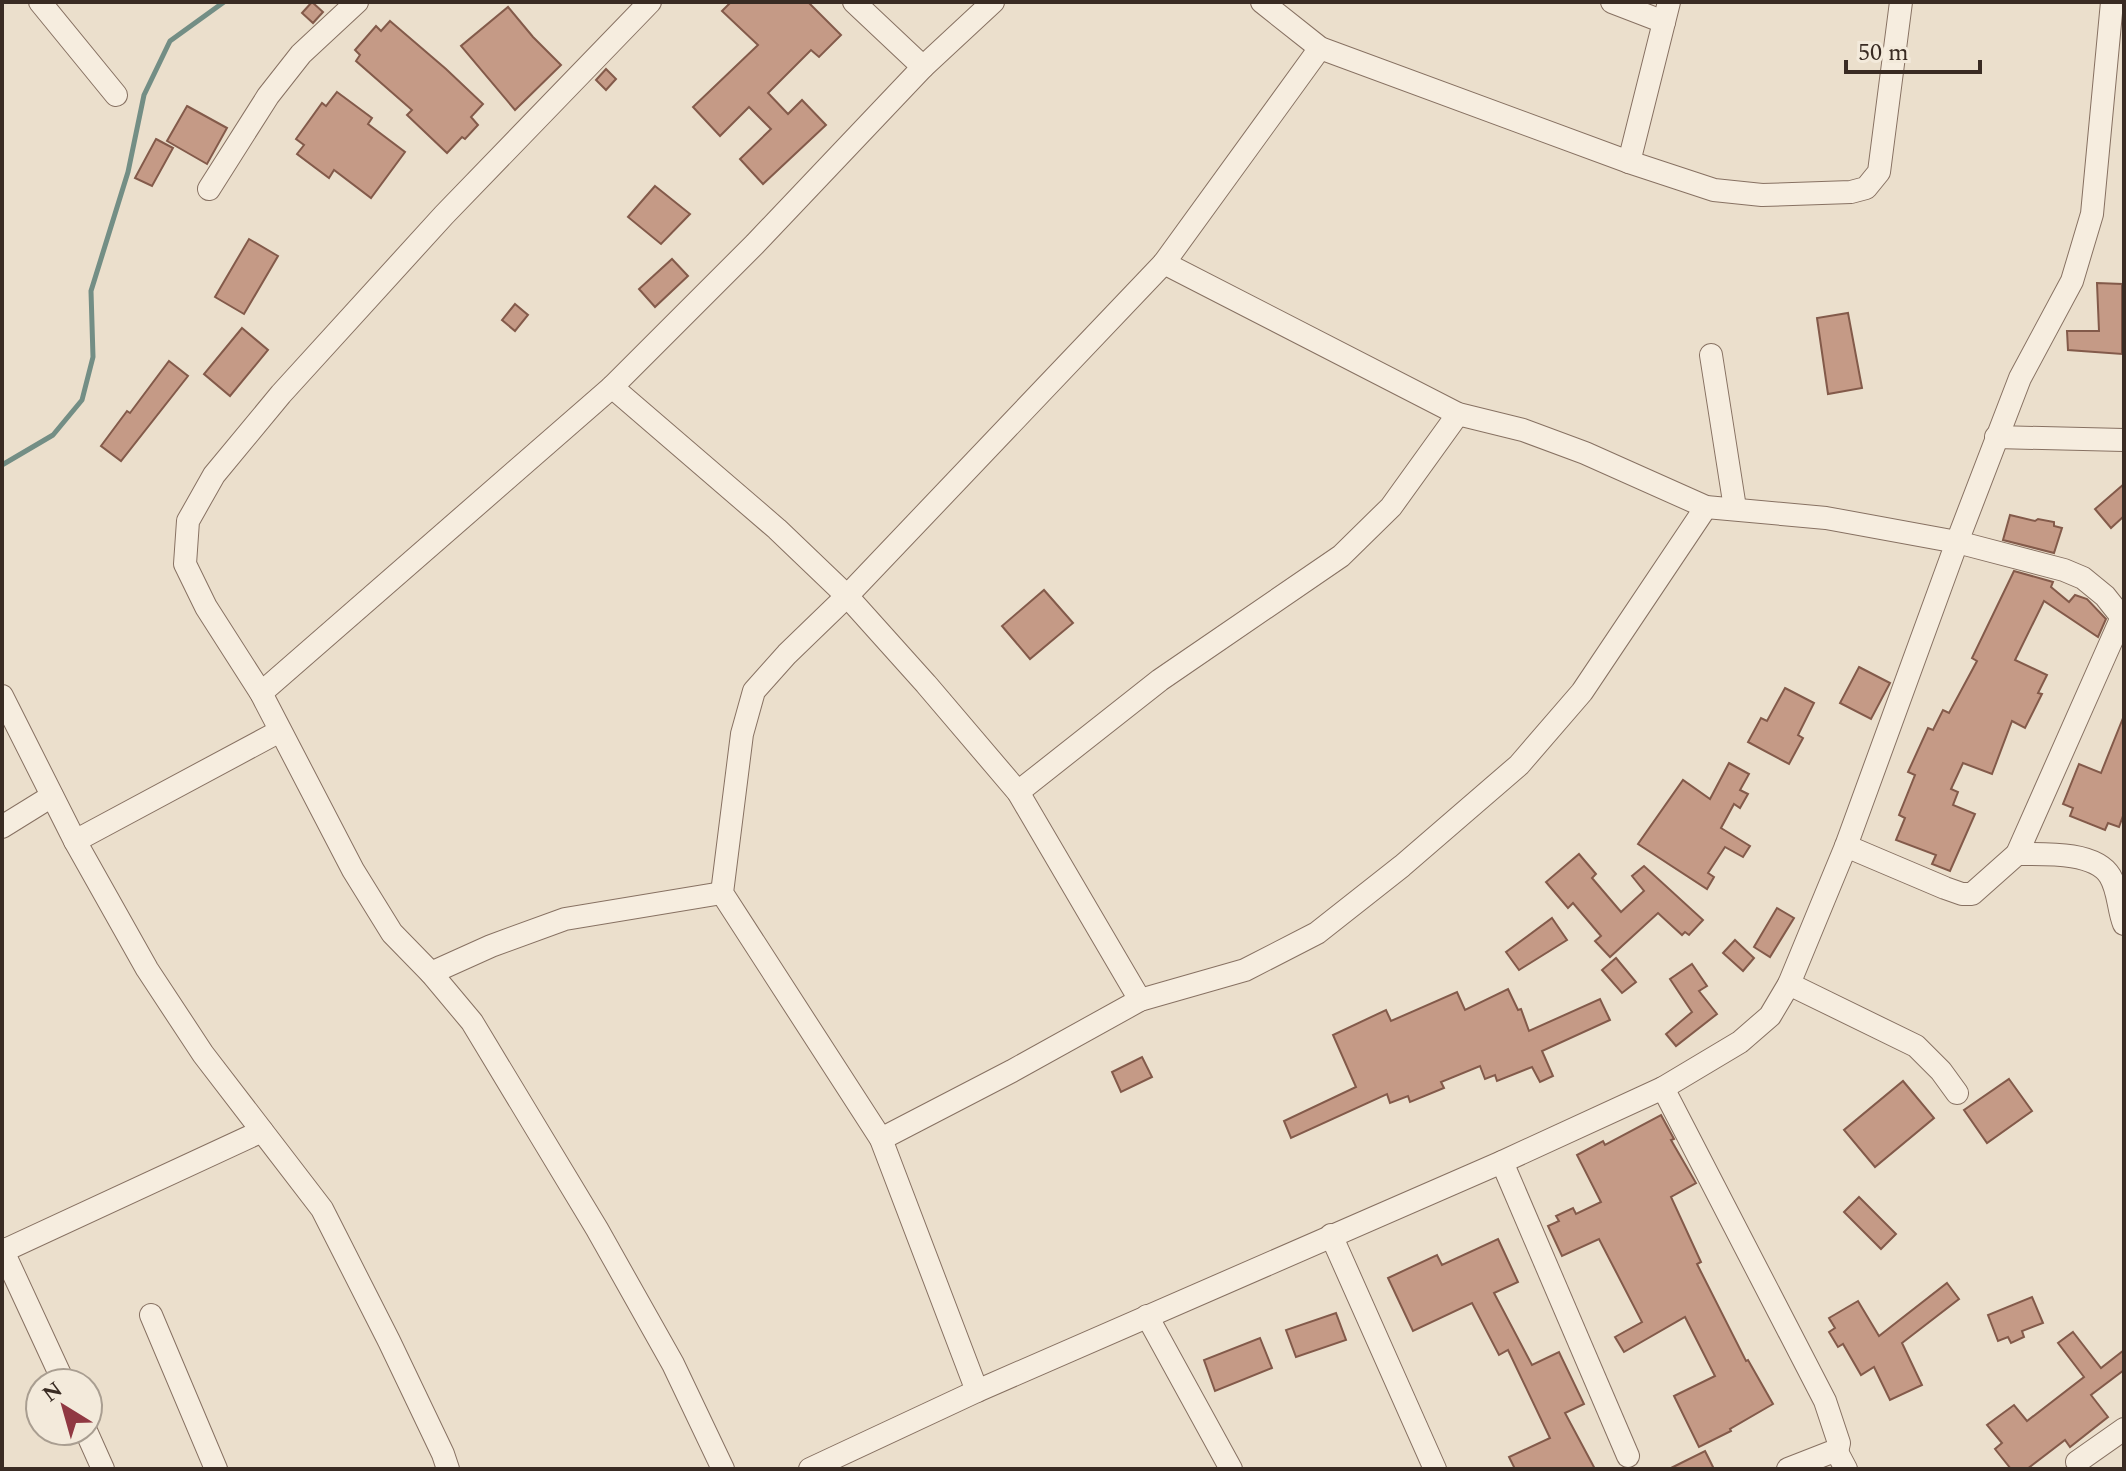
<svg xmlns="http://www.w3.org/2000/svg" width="2126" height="1471" font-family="Spectral,serif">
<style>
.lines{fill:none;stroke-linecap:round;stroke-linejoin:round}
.stream{stroke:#738e85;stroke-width:5}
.building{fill:#c59a86;stroke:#835a4a;stroke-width:2}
.minor-casing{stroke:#877162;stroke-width:24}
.minor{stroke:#f6eddf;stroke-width:22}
</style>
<rect width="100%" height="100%" fill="#ebdfcc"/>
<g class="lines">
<!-- stream -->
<polyline class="stream" points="2,465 53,435 82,400 93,357 91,291 128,172 144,95 170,41 224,2"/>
</g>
<!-- building -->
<g class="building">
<polygon points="312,2 323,12 313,23 302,13"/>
<polygon points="731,2 808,2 841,35 819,57 811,50 768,93 788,114 802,100 826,125 763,184 740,159 771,129 749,107 720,136 693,107 758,45 722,11"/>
<polygon points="508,7 533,37 561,65 515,110 461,46"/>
<polygon points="390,21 446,69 483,104 471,117 478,125 465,139 462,137 447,153 407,115 412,110 356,61 360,55 355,50 376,26 381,31"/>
<polygon points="606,69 616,79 606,90 596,80"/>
<polygon points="337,92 372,118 368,124 405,152 371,198 334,170 329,178 297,154 304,145 296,139 322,103 326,106"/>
<polygon points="187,106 227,128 207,164 167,141"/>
<polygon points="156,139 173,148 152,186 135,178"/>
<polygon points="655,186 690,214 661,244 628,217"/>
<polygon points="249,239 278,256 244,314 215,297"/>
<polygon points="672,259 688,276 655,307 639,289"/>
<polygon points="2097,283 2122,284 2122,354 2068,350 2067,331 2099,331"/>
<polygon points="515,304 528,315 515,331 502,320"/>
<polygon points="1848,313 1862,388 1828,394 1817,318"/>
<polygon points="242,328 268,350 230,396 204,374"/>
<polygon points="169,361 188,376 121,461 101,446 127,411 130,413"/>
<polygon points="2124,484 2124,516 2111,528 2095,509"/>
<polygon points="2010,515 2035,521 2038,519 2054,522 2054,526 2062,528 2054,553 2003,540"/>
<polygon points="2014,571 2053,582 2051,587 2069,602 2075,595 2087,599 2106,619 2098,637 2044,601 2015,660 2047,675 2038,693 2042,694 2025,728 2012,721 1992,774 1963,763 1951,789 1958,792 1953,805 1975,814 1950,871 1932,864 1936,855 1896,840 1905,818 1899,815 1915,775 1908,772 1928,728 1933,730 1943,710 1949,713 1977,661 1972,658"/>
<polygon points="1044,590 1073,623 1030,659 1002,626"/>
<polygon points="1859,667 1890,683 1871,719 1840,703"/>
<polygon points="1785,688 1814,703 1798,735 1803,738 1789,764 1748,742 1761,718 1767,721"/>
<polygon points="2123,718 2124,813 2119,827 2108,823 2105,830 2070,816 2073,808 2063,804 2079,764 2101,773"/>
<polygon points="1729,763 1749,774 1740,790 1748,794 1740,808 1734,804 1721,828 1750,846 1743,857 1725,847 1708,873 1714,877 1707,889 1638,844 1683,780 1710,799"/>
<polygon points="1579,854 1596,874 1592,878 1621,912 1644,891 1632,876 1644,866 1703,920 1689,935 1685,932 1682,935 1658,913 1610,957 1595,941 1601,936 1573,903 1568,908 1546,882"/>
<polygon points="1777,908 1794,918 1770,957 1754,947"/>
<polygon points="1552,918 1567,940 1519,970 1506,952"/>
<polygon points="1735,940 1754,958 1743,971 1723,953"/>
<polygon points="1616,958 1636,982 1622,993 1602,970"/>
<polygon points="1692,964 1707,986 1699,991 1717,1014 1676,1046 1666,1034 1692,1012 1670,979"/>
<polygon points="1508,989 1518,1010 1521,1009 1529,1031 1600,999 1610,1020 1542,1051 1553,1076 1540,1082 1532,1067 1497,1081 1495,1075 1485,1079 1480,1066 1441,1082 1444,1088 1410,1102 1408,1096 1390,1103 1387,1094 1291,1138 1284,1121 1356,1087 1333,1035 1386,1010 1391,1021 1457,992 1465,1010"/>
<polygon points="1142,1057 1152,1077 1121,1092 1112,1072"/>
<polygon points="2009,1079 2032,1111 1987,1143 1964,1110"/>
<polygon points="1903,1081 1934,1118 1875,1167 1844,1130"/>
<polygon points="1661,1115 1674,1139 1671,1140 1696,1183 1671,1197 1701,1262 1697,1264 1746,1361 1748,1360 1773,1404 1730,1429 1731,1431 1699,1447 1674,1396 1715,1376 1685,1317 1624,1352 1615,1337 1642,1322 1599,1239 1562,1256 1548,1226 1559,1221 1556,1216 1573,1208 1576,1214 1601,1202 1577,1155 1603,1141 1605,1145"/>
<polygon points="1859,1197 1896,1234 1881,1249 1844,1212"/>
<polygon points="1498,1239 1518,1282 1494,1293 1532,1365 1559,1352 1584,1404 1565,1413 1595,1469 1515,1469 1509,1457 1550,1438 1508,1350 1499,1355 1472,1303 1413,1331 1388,1278 1437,1255 1442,1265"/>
<polygon points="1947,1283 1959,1299 1902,1343 1922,1385 1890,1400 1874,1367 1861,1375 1843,1344 1838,1347 1829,1332 1835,1328 1829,1318 1858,1301 1879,1336"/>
<polygon points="2032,1297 2043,1323 2022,1331 2024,1337 2011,1343 2008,1337 1998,1341 1988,1315"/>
<polygon points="1336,1313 1346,1340 1296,1357 1286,1330"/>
<polygon points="2073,1332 2101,1368 2124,1350 2124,1370 2091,1395 2108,1417 2070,1447 2065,1440 2027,1469 2011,1469 1995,1449 2002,1443 1987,1425 2014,1405 2027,1421 2084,1377 2058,1343"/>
<polygon points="1260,1338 1272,1368 1215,1391 1204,1360"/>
<polygon points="1705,1451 1714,1469 1669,1469"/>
</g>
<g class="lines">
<!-- minor casing -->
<g class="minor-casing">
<g id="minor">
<polyline points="40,2 116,95"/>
<polyline points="650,2 444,215 281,394 214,475 188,521 185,564 206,607 261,693 353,870 392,933 431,973 472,1022 597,1229 673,1364 723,1469"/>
<polyline points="854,2 923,67"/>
<polyline points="1262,2 1320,48 1629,162 1714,190 1762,195 1851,192 1866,188 1879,172 1901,2"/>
<polyline points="1612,2 1664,22"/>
<polyline points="1629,162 1669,2"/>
<polyline points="209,189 268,96 301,54 357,2"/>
<polyline points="1164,263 1458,414 1523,430 1585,453 1706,507 1826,518 1957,542 2064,570 2083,578 2105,596 2124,620"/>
<polyline points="1711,355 1735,508"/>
<polyline points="612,387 777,529 847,596 926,684 1018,792 1140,1000"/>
<polyline points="1996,437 2124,440"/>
<polyline points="261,693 612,387 755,244 923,67 993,2"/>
<polyline points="2,696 75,841 147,969 203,1054 322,1209 389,1341 443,1454 448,1469"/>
<polyline points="1018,792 1160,680 1341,556 1391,507 1458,414"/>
<polyline points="2,827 52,796"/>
<polyline points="75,841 280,731"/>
<path d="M1846 846 1945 888 1962 894H1972L2017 854C2043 854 2095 851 2110 876 2119 891 2118 909 2124 924"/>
<polyline points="2017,854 2122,617"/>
<polyline points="431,973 491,946 565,919 722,893"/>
<polyline points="1789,984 1916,1046 1941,1071 1957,1093"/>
<polyline points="1663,1088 1825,1401 1839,1443 1837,1452"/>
<polyline points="881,1139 1012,1071 1140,1000 1245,970 1317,933 1402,866 1519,765 1582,692 1706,507"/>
<polyline points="1502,1162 1628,1456"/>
<polyline points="1331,1235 1435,1469"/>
<polyline points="2,1249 64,1383"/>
<polyline points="3,1251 262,1131"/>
<polyline points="151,1315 216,1469"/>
<polyline points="1147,1316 1231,1469"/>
<polyline points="977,1391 881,1139 722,893 742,734 754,691 787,654 847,596 1164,263 1320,48"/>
<polyline points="86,1431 103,1469"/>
<polyline points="2077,1462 2124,1429"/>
<polyline points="810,1469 977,1391 1502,1162 1663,1088 1740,1042 1770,1016 1789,984 1846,846 1957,542 2020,378 2072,281 2092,214 2112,2"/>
<polyline points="1788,1469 1829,1453 1837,1452 1846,1469"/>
</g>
</g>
<!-- minor -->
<use href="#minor" class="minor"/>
</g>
<!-- border -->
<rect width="2126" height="1471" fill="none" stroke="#392b23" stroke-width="8"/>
<!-- north arrow -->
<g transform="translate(64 1407) rotate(323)"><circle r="38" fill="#f3eadb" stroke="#a99e91" stroke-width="2"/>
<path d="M0-6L14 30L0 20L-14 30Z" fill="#903842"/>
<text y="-12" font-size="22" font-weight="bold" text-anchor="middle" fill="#392b23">N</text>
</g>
<!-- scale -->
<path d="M1846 60v12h134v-12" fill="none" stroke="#392b23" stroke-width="4"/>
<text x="1858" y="60" font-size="24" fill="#392b23" stroke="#f3eadb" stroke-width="6" paint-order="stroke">50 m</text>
</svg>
